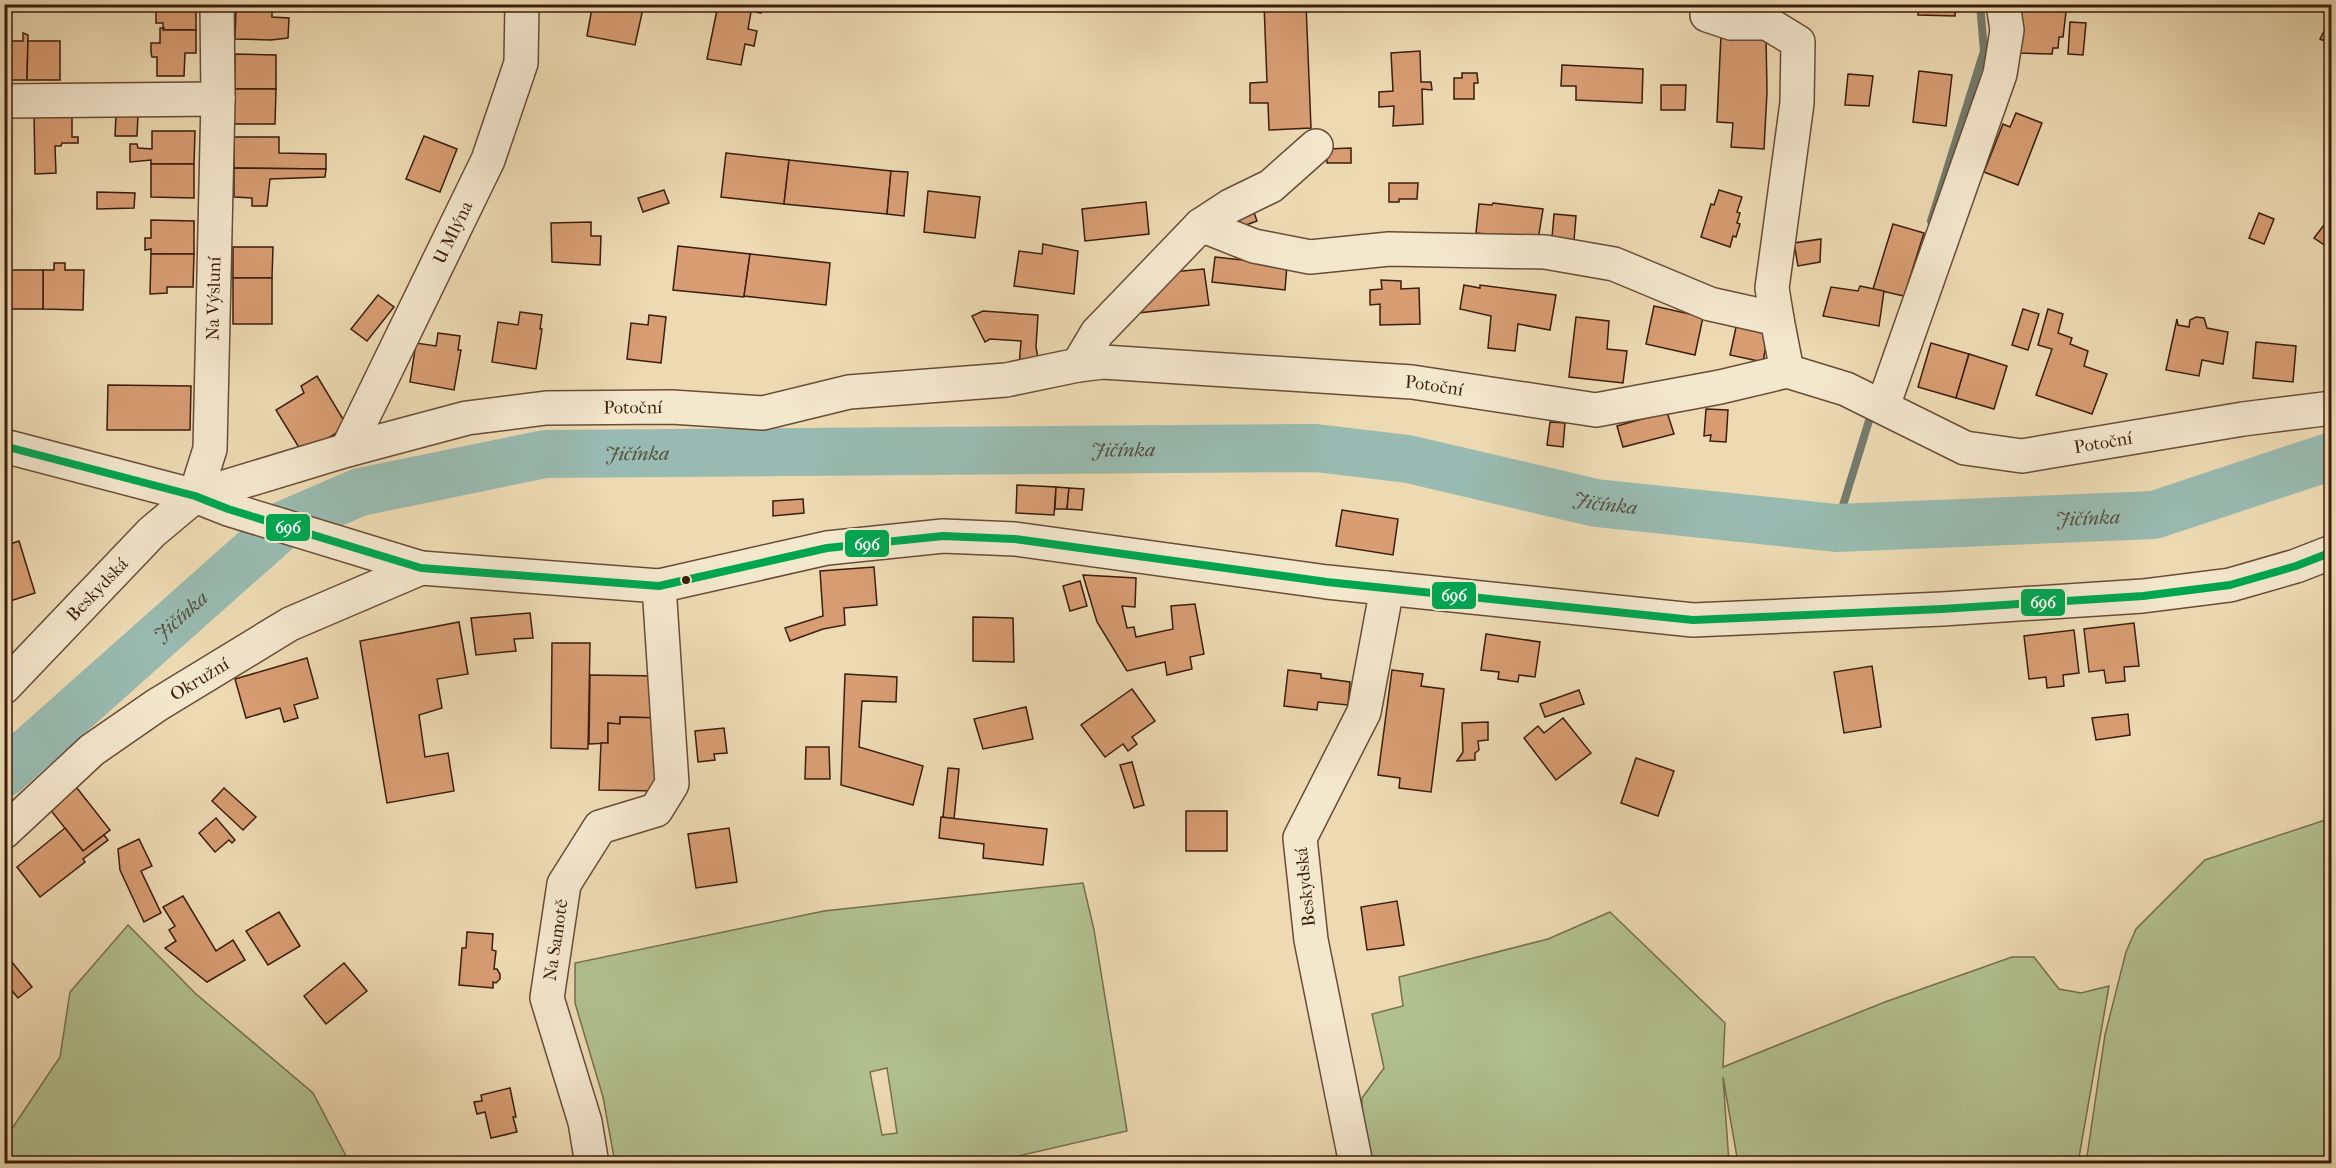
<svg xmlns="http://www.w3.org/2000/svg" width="2336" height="1168" font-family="'IM FELL French Canon',serif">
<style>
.green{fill:#b2c191;stroke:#76704e;stroke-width:1.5;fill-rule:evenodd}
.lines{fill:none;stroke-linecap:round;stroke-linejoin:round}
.stream{stroke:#737c6e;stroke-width:8}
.river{stroke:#99bab0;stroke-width:48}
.building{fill:#d89d73;stroke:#3b1e0c;stroke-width:1.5}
.minor-casing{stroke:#684d36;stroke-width:36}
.minor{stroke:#f3e7ce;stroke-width:33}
.bus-1-casing{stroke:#f3e7ce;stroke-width:12}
.bus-1{stroke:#00a651;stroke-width:8}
.bus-dot{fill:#3b1e0c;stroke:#f3e7ce;stroke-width:2}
.labels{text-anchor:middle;stroke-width:5;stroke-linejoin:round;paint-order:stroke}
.street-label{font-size:18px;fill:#3b1e0c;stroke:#f3e7ce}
.water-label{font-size:20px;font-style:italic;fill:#574d3d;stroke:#f3e7ce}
.line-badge{stroke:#f3e7ce;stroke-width:2}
.badge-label{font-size:16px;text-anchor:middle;font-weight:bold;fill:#fff}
</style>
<rect width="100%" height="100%" fill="#eddab3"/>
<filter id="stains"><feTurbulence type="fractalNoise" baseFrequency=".00333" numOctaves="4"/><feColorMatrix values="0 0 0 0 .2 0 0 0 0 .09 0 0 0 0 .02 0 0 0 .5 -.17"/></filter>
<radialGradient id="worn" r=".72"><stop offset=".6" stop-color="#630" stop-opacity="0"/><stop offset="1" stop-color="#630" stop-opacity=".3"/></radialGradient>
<!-- green -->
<g class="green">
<polygon points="2331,818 2331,1163 2086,1163 2105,1035 2126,952 2136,929 2205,860"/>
<path d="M1083 883 1094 930 1127 1131 988 1163H615L603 1097 575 1003V963L824 911ZM887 1068 897 1133 882 1135 870 1072Z"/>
<polygon points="1610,912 1725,1023 1723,1067 1885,1002 2012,957 2034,957 2059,989 2081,993 2109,986 2078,1163 1738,1163 1723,1077 1729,1163 1362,1164 1362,1098 1384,1068 1372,1014 1403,1006 1399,977 1548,939"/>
<polygon points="128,925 196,994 313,1093 345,1154 347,1163 5,1163 5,1139 60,1057 70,992"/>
</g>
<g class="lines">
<!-- stream -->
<g class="stream">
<polyline points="1931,221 1984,51 1980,4"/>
<polyline points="1836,528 1872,411"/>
</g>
<!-- river -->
<path class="river" id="s1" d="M4 773 283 525 360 492 545 454 1316 448 1408 459 1596 503 1836 528 2154 515 2332 456"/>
</g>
<!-- building -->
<g class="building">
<polygon points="163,4 196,4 196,30 163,30 163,23 156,23 156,10 163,10"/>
<polygon points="236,4 272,4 272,10 236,9"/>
<polygon points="483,4 513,4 514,7 484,11"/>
<polygon points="576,4 644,4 635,45 587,36 592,8"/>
<polygon points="719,4 763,4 761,13"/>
<polygon points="1264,4 1306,4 1311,128 1269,130 1268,103 1250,103 1250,83 1267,82"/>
<polygon points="1609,4 1646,4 1637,5 1637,11 1609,10"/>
<polygon points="1918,4 1956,4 1955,16 1918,15"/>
<polygon points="2067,4 2063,37 2059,37 2058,48 2053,48 2052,54 2019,53 2021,11"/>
<polygon points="718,5 751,12 748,29 757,31 754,46 745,44 741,65 707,59"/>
<polygon points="236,9 272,10 272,17 289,18 288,38 271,40 235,39"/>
<polygon points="2332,15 2332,44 2320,39"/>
<polygon points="2070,22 2086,23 2083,55 2068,54"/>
<polygon points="160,28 164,28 163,30 196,30 196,53 185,53 184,76 157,76 157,57 152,57 151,53 151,43 160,43"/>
<polygon points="23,33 28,35 27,80 4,80 4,41 23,41"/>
<polygon points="1721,35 1766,35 1767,92 1764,149 1731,147 1733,123 1717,122"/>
<polygon points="28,41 60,41 60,80 27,80"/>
<polygon points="1420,51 1421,82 1431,82 1432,90 1422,89 1423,124 1393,126 1394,106 1379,107 1379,92 1393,91 1391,53"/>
<polygon points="235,54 276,55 276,89 235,89"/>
<polygon points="1562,65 1643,69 1642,103 1576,100 1576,86 1561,86"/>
<polygon points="1919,71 1952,75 1946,126 1913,122"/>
<polygon points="1462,73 1477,73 1478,83 1474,83 1474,99 1454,99 1454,78 1462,78"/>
<polygon points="1848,74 1873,76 1869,106 1845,105"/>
<polygon points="1661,85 1686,85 1685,110 1661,110"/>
<polygon points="235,89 276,89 275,124 234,124"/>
<polygon points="34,112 72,112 72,137 78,137 78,143 62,143 61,146 55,146 56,173 35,174"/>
<polygon points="2016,113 2042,123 2018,185 1984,172 2003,124 2010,127"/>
<polygon points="116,115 138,115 137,136 115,136"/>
<polygon points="152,131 195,131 194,164 151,164 151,160 130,162 130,144 137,144 138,148 152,149"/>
<polygon points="424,136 457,149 440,192 406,179"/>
<polygon points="234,137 279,137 279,153 326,154 326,169 234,168"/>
<polygon points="1351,148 1351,163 1327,163 1327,149"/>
<polygon points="726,153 789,160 784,204 721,197"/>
<polygon points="789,160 891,171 887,214 784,204"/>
<polygon points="151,164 194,164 194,198 151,197"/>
<polygon points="234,168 326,169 325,177 270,179 267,206 252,206 252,198 234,197"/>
<polygon points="891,171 908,172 904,216 887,214"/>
<polygon points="1389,183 1418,183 1417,199 1399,199 1399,202 1389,202"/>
<polygon points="664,190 669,203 643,212 638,198"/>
<polygon points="1719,190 1742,197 1737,212 1740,213 1737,223 1740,224 1736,237 1733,236 1730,247 1701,237 1711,204 1714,205"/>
<polygon points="928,191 980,197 975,238 924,232"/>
<polygon points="97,192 135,193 134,208 97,209"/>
<polygon points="1146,202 1149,234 1085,241 1082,209"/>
<polygon points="1493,203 1543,209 1538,240 1476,233 1479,204 1492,205"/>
<polygon points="1251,204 1257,221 1235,229 1229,212"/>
<polygon points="2259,213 2274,219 2264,244 2249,238"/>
<polygon points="1554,214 1576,216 1574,240 1552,238"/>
<polygon points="151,220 194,221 194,254 151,254 151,249 145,250 145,238 151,238"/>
<polygon points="591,222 591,236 601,236 600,265 552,262 551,223"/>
<polygon points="1893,224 1924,233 1904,296 1873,289"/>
<polygon points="2324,225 2332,231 2332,250 2314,238"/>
<polygon points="1821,239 1820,262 1798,266 1794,243"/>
<polygon points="1043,244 1078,251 1074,294 1014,286 1019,251 1042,254"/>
<polygon points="678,246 750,254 744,297 673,290"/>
<polygon points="233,247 273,247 272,278 233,278"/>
<polygon points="151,254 194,254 193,287 167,287 167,293 150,294"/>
<polygon points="750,254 830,263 826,305 744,296"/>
<polygon points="1215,257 1287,265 1285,290 1212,282"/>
<polygon points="54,263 65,263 65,270 84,270 83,310 43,309 43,270 54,270"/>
<polygon points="4,265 9,265 9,270 43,270 43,309 7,309"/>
<polygon points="1204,269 1209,305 1129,314 1160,273"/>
<rect x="233" y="278" width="39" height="46"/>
<polygon points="1381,280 1401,281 1401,289 1419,288 1420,324 1380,325 1380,304 1370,305 1370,290 1382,289"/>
<polygon points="1464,285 1480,288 1480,285 1556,295 1550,330 1518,324 1515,351 1488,348 1491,316 1460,309"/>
<polygon points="1860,286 1884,291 1879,326 1823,316 1831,287 1858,291"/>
<polygon points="378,295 394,307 367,341 351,329"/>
<polygon points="1654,306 1703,317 1695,355 1646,344"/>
<polygon points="2023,309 2039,314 2028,350 2012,345"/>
<polygon points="2048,309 2063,314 2058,333 2072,338 2070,344 2088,351 2084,366 2107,374 2092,414 2036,395 2052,349 2038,345"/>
<polygon points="983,311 1038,315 1036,347 1039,364 1019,367 1021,341 990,339 985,342 972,316"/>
<polygon points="520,312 542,315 540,329 542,329 536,369 492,362 498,322 518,325"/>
<polygon points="649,315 666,317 661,363 627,359 631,323 648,325"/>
<polygon points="1576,317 1609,321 1607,349 1627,351 1623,383 1569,377"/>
<polygon points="2196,317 2204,318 2207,328 2228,332 2223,364 2202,360 2199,376 2166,370 2177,319 2178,325 2189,327 2190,320"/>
<polygon points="1738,318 1768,334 1763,362 1730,355"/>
<polygon points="438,333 460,336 458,350 461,350 454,390 410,382 416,343 436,346"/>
<polygon points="2256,342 2296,346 2293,382 2253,378"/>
<polygon points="1931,343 1969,354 1956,398 1918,387"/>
<polygon points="1969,354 2007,366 1994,409 1956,398"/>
<polygon points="317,376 346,424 337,431 338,432 303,454 276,410 304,393 301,386"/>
<polygon points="108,385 191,386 190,430 107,430"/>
<polygon points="1706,409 1728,410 1726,442 1710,441 1711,435 1704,436"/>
<polygon points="1667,412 1674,434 1623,447 1617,426"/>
<polygon points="1550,422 1565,423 1563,447 1547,445"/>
<polygon points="1017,485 1056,487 1054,515 1016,513"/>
<polygon points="1056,487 1069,488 1067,509 1055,509"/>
<polygon points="1069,488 1084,489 1082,510 1067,509"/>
<polygon points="803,499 804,513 773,516 773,501"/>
<polygon points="1342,510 1398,519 1393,555 1336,546"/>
<polygon points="19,541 35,593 4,603 4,546"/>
<polygon points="874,567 877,605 844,608 845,625 823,629 790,641 785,628 823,616 820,571"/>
<polygon points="1083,575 1136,578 1135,607 1122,606 1127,628 1134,627 1136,637 1173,629 1171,606 1195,604 1204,654 1190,657 1192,669 1167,675 1165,662 1127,671 1097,622"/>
<polygon points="1080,581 1087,606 1070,611 1063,586"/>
<polygon points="530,613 533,638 514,639 516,651 476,655 471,618"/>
<polygon points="973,617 1013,618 1014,662 973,661"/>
<polygon points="459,622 468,674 437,679 442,708 419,715 425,757 448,753 454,791 387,803 360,641"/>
<polygon points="2134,623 2139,666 2124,667 2125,681 2106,683 2104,670 2089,672 2084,629"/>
<polygon points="2074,630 2079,673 2063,675 2064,686 2047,688 2046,677 2029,679 2024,636"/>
<polygon points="1486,634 1540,642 1535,677 1519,675 1518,682 1498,679 1499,672 1481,670"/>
<polygon points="552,643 590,643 588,749 551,748"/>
<polygon points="307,658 318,698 294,705 298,718 284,722 280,708 246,718 235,679"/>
<polygon points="1872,666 1881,727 1844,733 1834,672"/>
<polygon points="1288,670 1321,674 1321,678 1350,682 1348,705 1318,702 1317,710 1284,706"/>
<polygon points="1392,670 1423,674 1421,686 1444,689 1431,792 1399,788 1400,778 1378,775"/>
<polygon points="845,674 897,677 896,702 862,701 859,747 923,766 913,805 841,785"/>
<polygon points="590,675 658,676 661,718 620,717 620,724 608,723 608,743 589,744"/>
<polygon points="1132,689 1155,721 1132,737 1137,744 1128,751 1123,744 1105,757 1081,725"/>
<polygon points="1579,690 1584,704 1545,717 1540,704"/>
<polygon points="1026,707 1033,739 983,749 974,719"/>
<polygon points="2128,714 2130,735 2096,740 2092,718"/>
<polygon points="620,717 661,718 659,791 599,790 601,743 608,743 608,723 620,724"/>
<polygon points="1563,718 1591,753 1556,780 1524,738 1538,726 1544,733"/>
<polygon points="1488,722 1488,740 1478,741 1479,750 1475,753 1475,760 1457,761 1463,752 1462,723"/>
<polygon points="724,728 727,753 714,754 715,760 698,762 695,731"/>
<polygon points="806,747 829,747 830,779 805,779"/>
<polygon points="1636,758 1674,771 1658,816 1621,803"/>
<polygon points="1132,762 1144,805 1134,808 1120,765"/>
<polygon points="948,768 959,769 954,819 943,817"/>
<polygon points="73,783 110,830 83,851 45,803"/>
<polygon points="224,788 256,817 243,830 212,801"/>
<rect x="1186" y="811" width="41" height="40"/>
<polygon points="941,817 1047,829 1043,865 983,858 984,844 939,838"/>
<polygon points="216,818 235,840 232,843 229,840 215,852 199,833"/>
<polygon points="65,828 83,851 104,835 108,840 83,859 85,862 40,897 17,867"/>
<polygon points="729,828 737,882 696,888 688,834"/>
<polygon points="139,839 152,866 141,871 161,913 144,922 120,870 118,849"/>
<polygon points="183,896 216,951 233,940 245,960 207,982 165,948 176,941 169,930 175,926 163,907"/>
<polygon points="1397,901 1404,945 1367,950 1361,907"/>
<polygon points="279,912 300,946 268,965 246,931"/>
<polygon points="467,932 493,934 492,950 496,951 494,969 497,969 500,974 500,979 496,983 493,982 493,988 459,985 462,948 466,948"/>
<polygon points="11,961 32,987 18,998 4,981 4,966"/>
<polygon points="344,963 367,991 326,1024 304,996"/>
<polygon points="510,1088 516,1117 513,1117 517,1132 491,1138 485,1112 477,1114 474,1102 482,1101 481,1095"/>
<polygon points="529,1159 530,1164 514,1164"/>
</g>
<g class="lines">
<!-- minor casing -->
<g class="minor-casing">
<g id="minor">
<polyline points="1707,4 1707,15 1731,23 1767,23 1798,42 1797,103 1772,288 1777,319"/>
<polyline points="4,101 218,99"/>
<polyline points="1201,225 1254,246 1310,257 1389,249 1545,252 1614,264 1710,304 1777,319 1787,371"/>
<polyline points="1078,365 1097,333 1201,225 1230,206 1271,186 1316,146"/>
<polyline points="1883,406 2000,74 2007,30 2003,4"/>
<polyline points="4,446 195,496 228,509 421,568 659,586 827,548 943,536 1015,539 1327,582 1693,620 1942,609 2143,596 2230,585 2296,566 2332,552"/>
<path id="s2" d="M347 450 488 160 521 63 522 4"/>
<path id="s3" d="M195 496 210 449 218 99 217 4"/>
<path id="s4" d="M4 687 152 532 195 496 347 450 467 418 546 408 672 407 763 413 849 392 1006 380 1078 365 1103 362 1412 382 1596 410 1720 387 1787 371 1846 389 1965 448 2022 456 2243 419 2332 408"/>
<path id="s5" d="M4 832 92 750 157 705 290 624 421 568"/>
<path id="s6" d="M592 1164 585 1122 547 998 564 884 600 827 656 810 672 784 659 586"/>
<polyline points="1356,1164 1311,940 1300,838 1364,712 1387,588"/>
</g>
</g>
<!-- minor -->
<use href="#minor" class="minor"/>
<!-- bus-1 casing -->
<g class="bus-1-casing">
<polyline id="bus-1" points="4,446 195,496 228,509 421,568 659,586 827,548 943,536 1015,539 1327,582 1693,620 1942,609 2143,596 2230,585 2296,566 2332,552"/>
</g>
<!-- bus-1 -->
<use href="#bus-1" class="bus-1"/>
</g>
<!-- markers -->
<circle class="bus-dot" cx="686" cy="580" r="5"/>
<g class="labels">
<!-- street labels -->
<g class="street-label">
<text dy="6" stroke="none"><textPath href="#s2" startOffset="242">U Mlýna</textPath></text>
<text dy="6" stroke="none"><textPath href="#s3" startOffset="200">Na Výsluní</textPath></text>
<text dy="6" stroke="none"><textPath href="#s4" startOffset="1527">Potoční</textPath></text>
<text dy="6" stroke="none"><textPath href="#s4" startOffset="720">Potoční</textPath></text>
<text dy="6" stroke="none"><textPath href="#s4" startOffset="2220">Potoční</textPath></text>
<text dy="6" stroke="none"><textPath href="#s4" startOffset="135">Beskydská</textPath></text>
<text dy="6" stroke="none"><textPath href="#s5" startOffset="249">Okružní</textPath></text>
<text transform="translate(1305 887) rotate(-96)" y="6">Beskydská</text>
<text dy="6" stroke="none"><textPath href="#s6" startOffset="231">Na Samotě</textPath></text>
</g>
<!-- water labels -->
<g class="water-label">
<text dy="7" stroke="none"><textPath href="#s1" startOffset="1224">Jičínka</textPath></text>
<text dy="7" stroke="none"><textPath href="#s1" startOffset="738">Jičínka</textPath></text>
<text dy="7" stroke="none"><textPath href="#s1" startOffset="1712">Jičínka</textPath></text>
<text dy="7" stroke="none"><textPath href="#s1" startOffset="2196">Jičínka</textPath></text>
<text dy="7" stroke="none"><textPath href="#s1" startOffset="236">Jičínka</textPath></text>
</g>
</g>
<g class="line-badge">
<rect x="265" y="513" width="46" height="29" rx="6" fill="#00a651"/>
<rect x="844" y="529" width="46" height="29" rx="6" fill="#00a651"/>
<rect x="1431" y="581" width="46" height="29" rx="6" fill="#00a651"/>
<rect x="2020" y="588" width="46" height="29" rx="6" fill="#00a651"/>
</g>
<g class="badge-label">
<text x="288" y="533">696</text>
<text x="867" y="550">696</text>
<text x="1454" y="601">696</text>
<text x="2043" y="608">696</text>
</g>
<!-- margin -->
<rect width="2336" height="1168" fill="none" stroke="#eddab3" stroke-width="24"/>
<rect x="6" y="6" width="2324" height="1156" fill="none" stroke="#3b1e0c" stroke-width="3"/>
<rect x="12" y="12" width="2312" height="1144" fill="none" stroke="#3b1e0c" stroke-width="1.5"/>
<rect width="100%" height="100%" filter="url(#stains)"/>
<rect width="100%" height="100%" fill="url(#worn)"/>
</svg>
